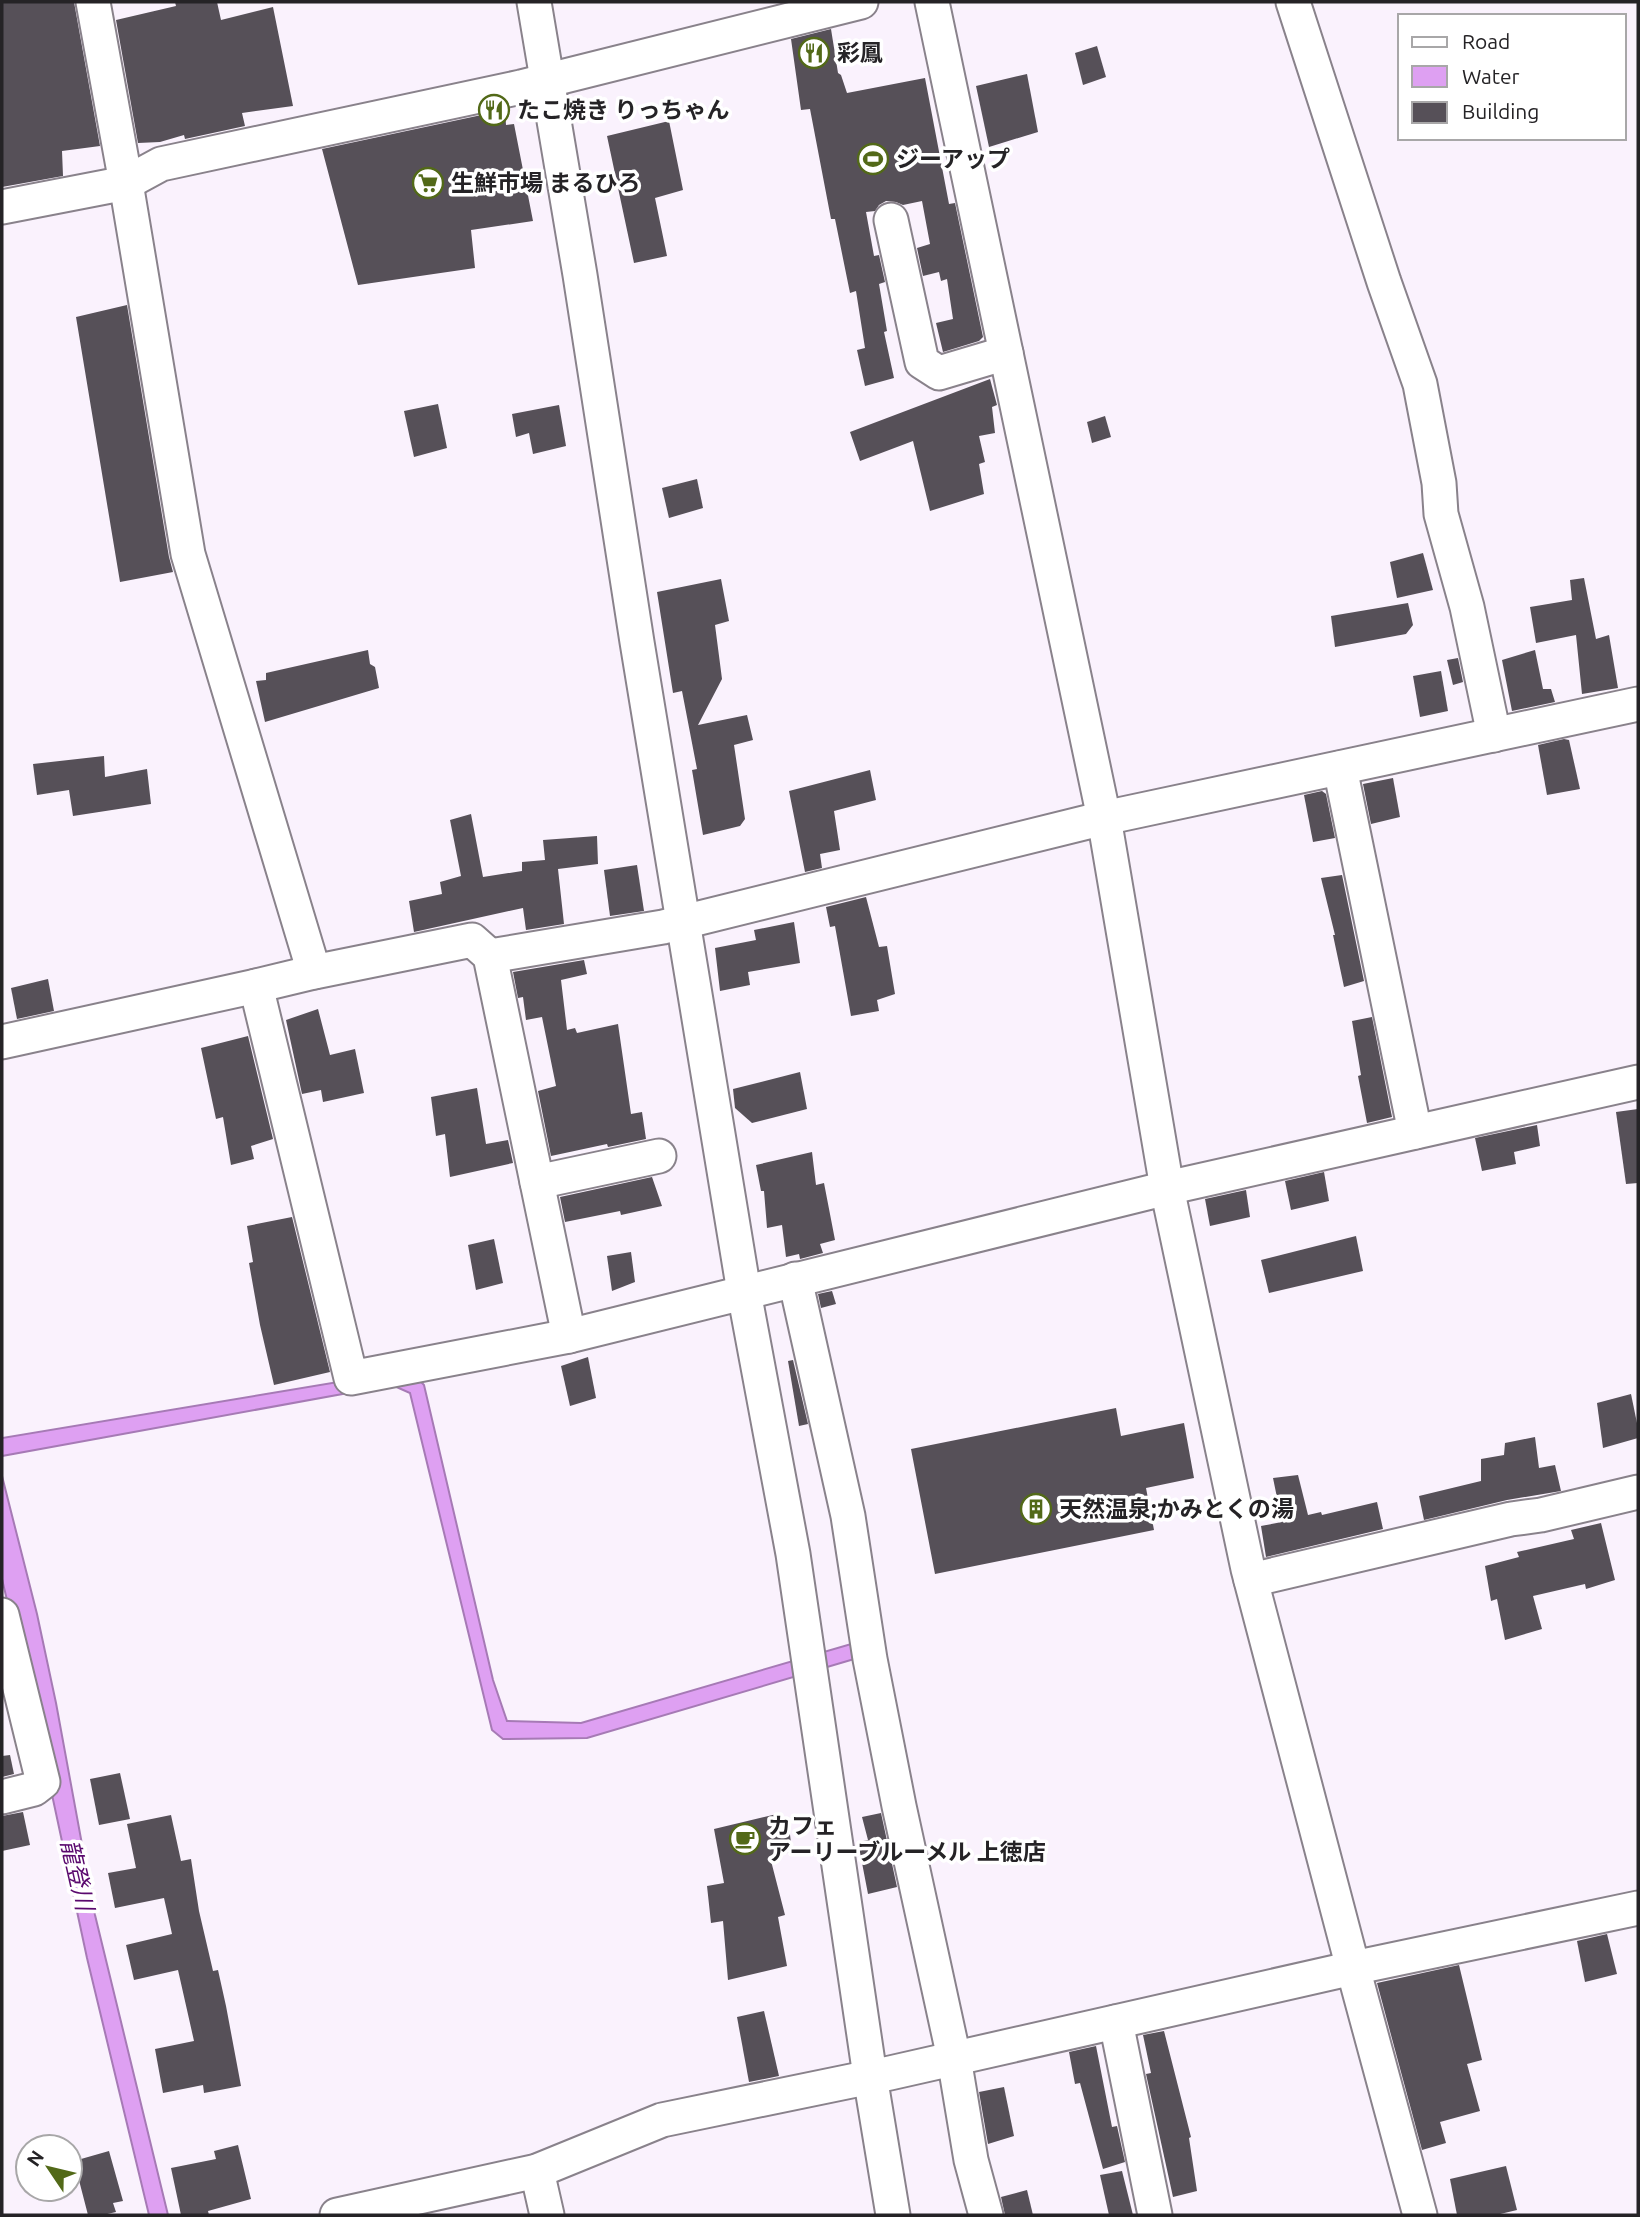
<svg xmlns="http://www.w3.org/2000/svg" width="1640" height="2217" font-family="Ubuntu,'Noto Sans JP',sans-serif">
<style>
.water{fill:#dea0f2;stroke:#a67ab5;stroke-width:2}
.building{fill:#565058}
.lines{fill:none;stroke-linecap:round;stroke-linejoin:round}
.minor-casing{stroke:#89828b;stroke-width:37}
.minor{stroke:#fff;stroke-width:33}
.labels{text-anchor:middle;stroke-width:7;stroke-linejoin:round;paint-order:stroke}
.poi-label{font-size:23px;font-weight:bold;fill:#252326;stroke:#fff;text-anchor:start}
.water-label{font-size:24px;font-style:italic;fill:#5a096e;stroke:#fff}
</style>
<rect width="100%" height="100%" fill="#faf2fd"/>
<!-- water -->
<g class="water">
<polygon points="410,1370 424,1385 493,1680 507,1721 581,1723 858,1642 861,1657 587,1738 503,1739 492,1730 410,1393 392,1385 2,1456 2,1438"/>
<polygon points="2,1476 37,1614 56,1703 95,1915 168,2215 149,2215 87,1958 45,1762 2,1579"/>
</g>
<!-- building -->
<g class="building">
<polygon points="2,2 74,2 100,146 62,151 63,176 2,187"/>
<polygon points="175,2 217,2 221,20 273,7 293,106 242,113 245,126 185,139 184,135 160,142 138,143 116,20 176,6"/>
<polygon points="831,29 838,73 841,75 847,93 925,78 949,204 955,203 983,337 979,341 943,352 936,323 953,319 947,279 941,281 939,272 923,276 917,248 930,244 922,201 903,205 896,202 886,201 879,205 875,211 866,212 874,256 879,255 885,282 879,284 887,331 884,332 894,378 865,386 857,350 865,348 856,291 850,293 835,219 831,219 810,109 801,110 791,39"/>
<polygon points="1097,46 1106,77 1083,85 1075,53"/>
<polygon points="1027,74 1038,132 989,147 976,86"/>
<polygon points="505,110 506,125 514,124 533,221 471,230 475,268 358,285 322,149"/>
<polygon points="669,121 683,190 655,198 667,256 634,263 607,136"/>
<polygon points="127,305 169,557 173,572 120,582 76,317"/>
<polygon points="990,379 997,405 992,407 995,433 979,436 985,462 979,464 984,494 930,511 913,441 860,461 850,432"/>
<polygon points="438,404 447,448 414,457 404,411"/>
<polygon points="559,405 566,446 533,454 529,433 516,437 512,414"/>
<polygon points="1105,416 1111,437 1092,443 1087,422"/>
<polygon points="697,479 703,508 669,518 662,488"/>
<polygon points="1423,553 1433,590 1397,598 1390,562"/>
<polygon points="1584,578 1596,639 1609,635 1618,688 1582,694 1576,635 1536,643 1530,607 1572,600 1570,580"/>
<polygon points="721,579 729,621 715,625 722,679 698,725 747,715 753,740 734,745 745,819 740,826 703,835 692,770 697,769 682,691 673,693 657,592"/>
<polygon points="1408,603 1413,625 1406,634 1335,647 1331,616"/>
<polygon points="368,650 370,664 375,667 379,688 265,722 256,681 266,680 266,673"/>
<polygon points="1535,650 1543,689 1551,689 1555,702 1512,711 1502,660"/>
<polygon points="1458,658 1463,682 1453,685 1447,660"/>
<polygon points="1441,671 1448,711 1420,717 1413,676"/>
<polygon points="1564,739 1569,740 1580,789 1547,795 1538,745"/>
<polygon points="104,756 105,777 147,769 151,804 73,816 69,790 37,795 33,764"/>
<polygon points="870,770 876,800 834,811 840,850 820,854 822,868 805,872 789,791"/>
<polygon points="1393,778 1400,817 1371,824 1363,784"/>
<polygon points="1322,791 1326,794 1335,838 1313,842 1304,795"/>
<polygon points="471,814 483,877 522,871 522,862 545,860 543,840 597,836 598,864 558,869 564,924 526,930 523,908 414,932 409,901 442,894 440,882 461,876 450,820"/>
<polygon points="637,865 644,911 610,916 604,870"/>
<polygon points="1342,875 1364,981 1344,987 1333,935 1335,935 1321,878"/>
<polygon points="866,897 879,947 887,946 895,994 877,1000 879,1011 851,1016 835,926 830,927 826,907"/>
<polygon points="794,922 800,963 748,972 750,985 720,991 715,948 756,940 754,930"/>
<polygon points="584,960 587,974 561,980 567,1030 575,1028 577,1033 618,1024 631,1114 642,1112 646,1139 608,1147 607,1144 551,1156 538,1091 556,1086 542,1017 526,1020 523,997 518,998 513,972"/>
<polygon points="48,979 54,1011 17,1019 11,988"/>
<polygon points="318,1009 330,1055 355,1049 364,1093 323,1102 321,1090 302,1094 286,1020"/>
<polygon points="1372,1017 1392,1117 1367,1123 1358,1076 1361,1075 1352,1021"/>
<polygon points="248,1036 273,1139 251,1146 254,1159 231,1165 223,1117 216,1119 201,1048"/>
<polygon points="800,1072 807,1109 752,1123 735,1108 733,1089"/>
<polygon points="477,1088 486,1144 508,1140 513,1163 450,1177 445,1134 436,1136 431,1097"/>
<polygon points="1638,1109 1638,1183 1626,1184 1616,1112"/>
<polygon points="1537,1125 1540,1146 1514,1152 1516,1164 1482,1171 1475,1138"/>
<polygon points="812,1152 816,1185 824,1183 835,1240 820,1244 823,1253 800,1259 799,1254 786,1257 782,1225 767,1228 764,1191 761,1191 756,1165"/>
<polygon points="1324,1172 1329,1201 1291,1210 1285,1181"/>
<polygon points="652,1177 662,1206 621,1215 620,1211 565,1222 560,1197"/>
<polygon points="1246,1190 1250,1217 1210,1226 1205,1199"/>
<polygon points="292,1217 330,1372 274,1385 260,1325 249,1263 253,1262 247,1226"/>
<polygon points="1356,1236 1363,1271 1269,1293 1261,1260"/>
<polygon points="494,1239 503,1283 476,1290 468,1245"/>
<polygon points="631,1252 635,1282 612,1291 607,1256"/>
<polygon points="832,1291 836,1304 821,1308 818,1294"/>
<polygon points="588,1357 596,1398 570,1406 561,1366"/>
<polygon points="793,1360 808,1424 799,1426 788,1361"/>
<polygon points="1631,1394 1638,1428 1638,1438 1603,1448 1597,1403"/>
<polygon points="1116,1408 1121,1436 1184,1423 1194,1478 1146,1488 1154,1530 935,1574 911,1449"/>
<polygon points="1535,1437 1539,1468 1555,1465 1561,1491 1507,1500 1424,1520 1419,1496 1481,1481 1481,1459 1504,1455 1505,1443"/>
<polygon points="1298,1475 1308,1515 1321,1512 1322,1515 1377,1502 1383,1529 1266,1557 1261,1526 1282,1522 1273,1478"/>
<polygon points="1601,1523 1615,1580 1586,1589 1585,1584 1533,1596 1542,1629 1505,1640 1497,1599 1491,1601 1485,1566 1519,1557 1517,1552 1574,1539 1571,1530"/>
<polygon points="10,1755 14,1774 2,1777 2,1756"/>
<polygon points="120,1773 130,1819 99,1825 90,1779"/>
<polygon points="23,1812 30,1845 2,1851 2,1816"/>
<polygon points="881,1813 897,1887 868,1894 858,1842 868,1840 862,1817"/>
<polygon points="777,1814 780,1828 789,1826 792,1852 770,1857 785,1915 778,1917 787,1966 728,1980 723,1921 711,1923 707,1886 724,1883 714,1829"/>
<polygon points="171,1815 181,1861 191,1859 199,1911 213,1971 218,1970 226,2006 241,2086 204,2093 203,2085 163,2093 155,2049 194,2041 178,1970 134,1980 126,1945 172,1934 164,1898 115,1908 108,1873 136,1868 127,1824"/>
<polygon points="1607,1934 1617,1974 1585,1982 1577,1941"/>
<polygon points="1459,1965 1482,2060 1467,2064 1480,2111 1440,2122 1446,2143 1422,2150 1377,1983"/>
<polygon points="764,2011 779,2076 749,2082 737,2017"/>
<polygon points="1164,2031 1191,2137 1189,2138 1197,2191 1173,2197 1146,2074 1151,2073 1143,2035"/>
<polygon points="1096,2046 1112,2127 1117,2126 1125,2162 1103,2169 1080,2083 1075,2084 1069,2052"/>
<polygon points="1004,2087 1014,2136 988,2144 979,2092"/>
<polygon points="238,2145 251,2199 208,2211 209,2215 181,2215 171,2168 216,2159 214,2151"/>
<polygon points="109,2151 123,2201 113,2203 116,2212 103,2215 88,2215 74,2161"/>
<polygon points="1506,2166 1517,2210 1496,2215 1457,2215 1450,2179"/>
<polygon points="1122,2171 1133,2215 1109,2215 1100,2175"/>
<polygon points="1027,2190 1033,2215 1005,2215 1001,2197"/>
</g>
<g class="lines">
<!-- minor casing -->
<g class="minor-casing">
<g id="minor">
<polyline points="93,2 126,183 188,554 314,972"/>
<polyline points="534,2 580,275 637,642 744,1292 793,1554 870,2076 893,2215"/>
<polyline points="932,2 1104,818 1167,1188 1248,1569 1353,1968 1420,2215"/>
<polyline points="1293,2 1384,282 1420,384 1439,483 1441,514 1467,607 1494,735"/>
<polyline points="2,207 126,183 161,164 521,87 861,2"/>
<polyline points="891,220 922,362 939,373 1006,353"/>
<polyline points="1340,768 1415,1132"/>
<polyline points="490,956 663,927 1104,818 1638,704"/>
<polyline points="256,986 351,1378 569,1336 1167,1188 1638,1082"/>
<polyline points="2,1042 256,986 314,972 472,940 490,956 569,1336"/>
<polyline points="537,1182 659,1156"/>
<polyline points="795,1279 848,1516 870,1659 899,1806 954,2058 971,2160 986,2215"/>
<polyline points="1251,1580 1511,1519 1541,1515 1638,1492"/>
<polyline points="2,1615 43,1782 34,1789 2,1797"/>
<polyline points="1116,2022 1155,2215"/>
<polyline points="537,2171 547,2215"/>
<polyline points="337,2215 537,2171 662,2120 890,2073 1353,1968 1638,1908"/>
</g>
</g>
<!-- minor -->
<use href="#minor" class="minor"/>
</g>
<!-- icons -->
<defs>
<g id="restaurant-ring" transform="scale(1.575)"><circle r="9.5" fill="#fff" stroke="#526918" stroke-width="1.5"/><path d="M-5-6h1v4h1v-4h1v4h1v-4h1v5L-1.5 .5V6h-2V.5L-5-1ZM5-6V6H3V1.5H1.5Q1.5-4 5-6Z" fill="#526918"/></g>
<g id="stadium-ring" transform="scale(1.575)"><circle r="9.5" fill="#fff" stroke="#526918" stroke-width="1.5"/><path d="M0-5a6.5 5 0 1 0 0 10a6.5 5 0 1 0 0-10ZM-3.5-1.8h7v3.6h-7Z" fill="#526918"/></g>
<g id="supermarket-ring" transform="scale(1.575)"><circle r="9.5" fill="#fff" stroke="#526918" stroke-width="1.5"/><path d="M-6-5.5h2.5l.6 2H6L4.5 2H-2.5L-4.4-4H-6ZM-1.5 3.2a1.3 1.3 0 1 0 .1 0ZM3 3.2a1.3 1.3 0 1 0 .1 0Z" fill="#526918"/></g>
<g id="building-ring" transform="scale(1.575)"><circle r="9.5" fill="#fff" stroke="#526918" stroke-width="1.5"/><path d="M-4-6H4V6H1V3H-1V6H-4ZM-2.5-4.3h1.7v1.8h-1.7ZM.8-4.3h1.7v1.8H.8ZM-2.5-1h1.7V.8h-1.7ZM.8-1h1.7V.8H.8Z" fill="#526918"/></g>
<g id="cafe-ring" transform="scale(1.575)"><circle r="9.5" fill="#fff" stroke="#526918" stroke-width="1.5"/><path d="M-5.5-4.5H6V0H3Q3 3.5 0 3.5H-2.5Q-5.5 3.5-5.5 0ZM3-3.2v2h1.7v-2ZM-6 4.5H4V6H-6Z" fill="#526918"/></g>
</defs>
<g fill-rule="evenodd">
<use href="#restaurant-ring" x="814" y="53"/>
<use href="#restaurant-ring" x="494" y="110"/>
<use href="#stadium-ring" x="873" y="159"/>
<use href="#supermarket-ring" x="428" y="183"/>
<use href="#building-ring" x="1036" y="1509"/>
<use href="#cafe-ring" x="745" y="1839"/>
</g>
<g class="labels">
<!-- poi labels -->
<g class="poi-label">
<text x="837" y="61">彩鳳</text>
<text x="517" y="118">たこ焼き りっちゃん</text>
<text x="896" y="167">ジーアップ</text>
<text x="451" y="191">生鮮市場 まるひろ</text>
<text x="1059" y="1517">天然温泉;かみとくの湯</text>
<text x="768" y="1834">カフェ<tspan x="768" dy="26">アーリーブルーメル 上徳店</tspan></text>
</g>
<!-- water labels -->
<g class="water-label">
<text transform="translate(77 1875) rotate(77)" y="8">龍登川</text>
</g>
</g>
<!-- border -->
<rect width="1640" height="2217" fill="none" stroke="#252326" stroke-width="7"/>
<!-- legend -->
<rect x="1398" y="14" width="228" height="126" fill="#ffffff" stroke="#a8a7a8" stroke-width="2"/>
<rect x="1412" y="37" width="35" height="10" fill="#ffffff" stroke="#a8a7a8" stroke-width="2"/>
<text x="1462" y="49" font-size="21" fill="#252326">Road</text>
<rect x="1412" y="66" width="35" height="21" fill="#dea0f2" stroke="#a8a7a8" stroke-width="2"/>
<text x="1462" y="84" font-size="21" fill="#252326">Water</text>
<rect x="1412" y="102" width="35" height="21" fill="#565058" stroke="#a8a7a8" stroke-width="2"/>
<text x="1462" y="119" font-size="21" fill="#252326">Building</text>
<!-- north arrow -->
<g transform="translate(49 2168) rotate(305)"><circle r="33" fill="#ffffff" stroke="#a8a7a8" stroke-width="2"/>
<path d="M0-5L12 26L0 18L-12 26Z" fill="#526918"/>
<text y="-10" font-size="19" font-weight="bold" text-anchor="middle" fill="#252326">N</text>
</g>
</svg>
